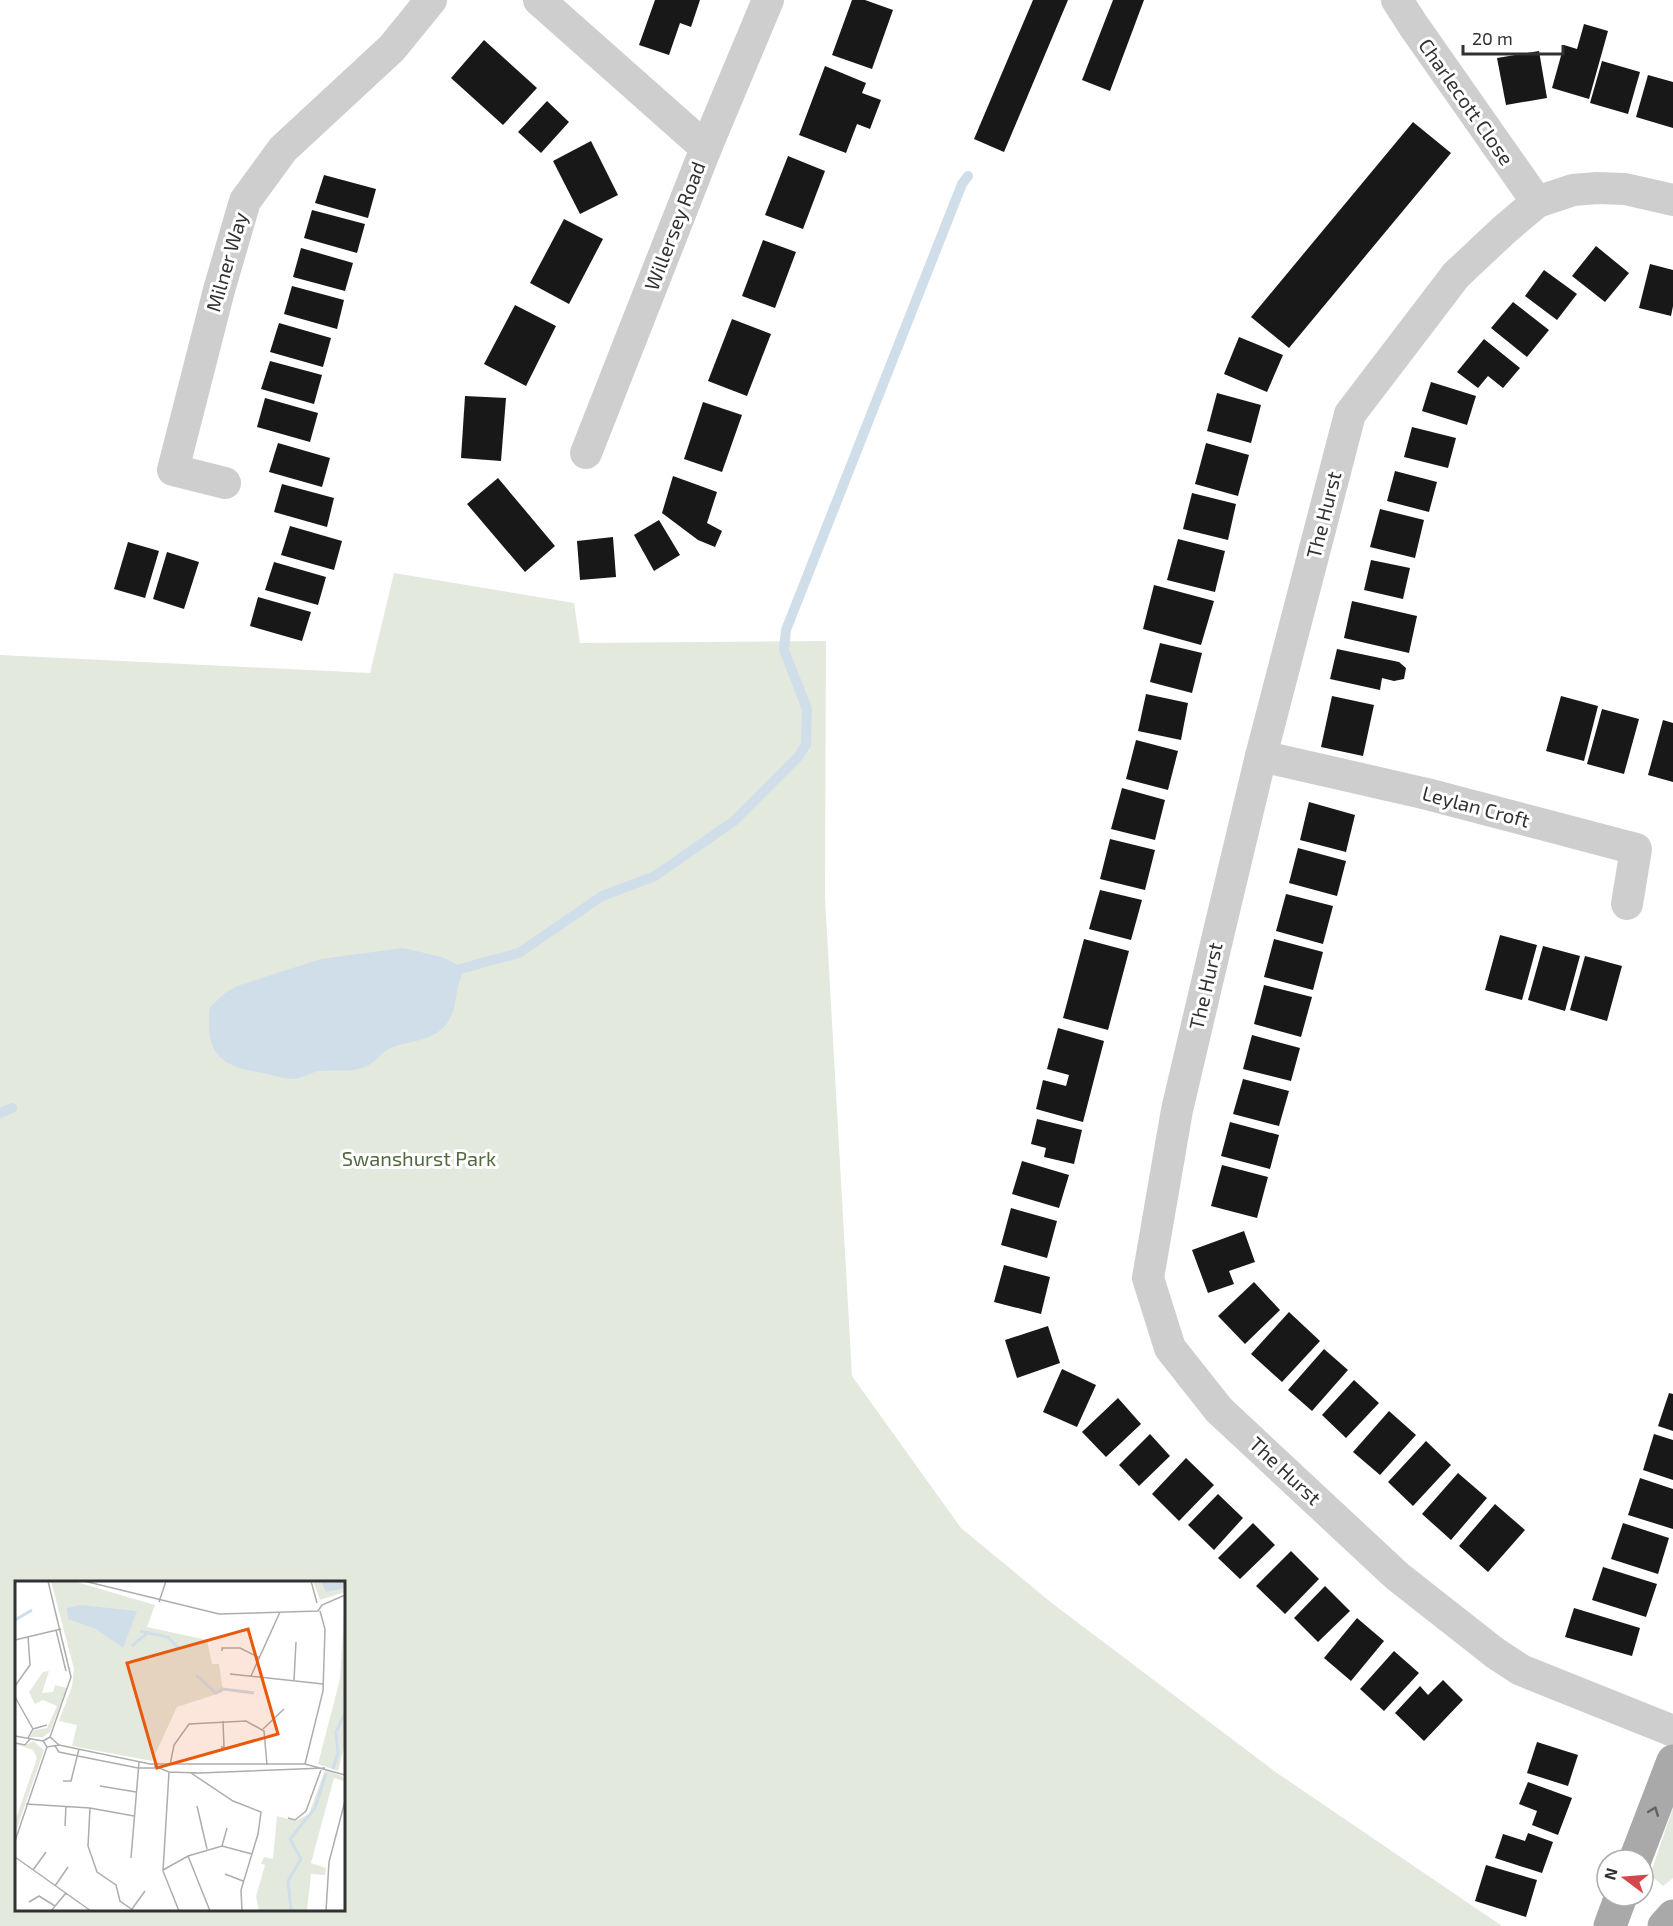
<svg xmlns="http://www.w3.org/2000/svg" width="1673" height="1926" font-family="'Exo 2',sans-serif">
<style>
.green{fill:#e4e9de;fill-rule:evenodd}
.water{fill:#d0deea}
.lines{fill:none;stroke-linecap:round;stroke-linejoin:round}
.stream{stroke:#d0deea;stroke-width:10}
.building{fill:#181818}
.minor{stroke:#cecece;stroke-width:32}
.primary{stroke:#a9a9a9;stroke-width:33}
.oneway{stroke:#616161}
.labels{text-anchor:middle;stroke-width:6;stroke-linejoin:round;paint-order:stroke}
.street-label{font-size:20px;fill:#313131;stroke:#fff}
.park-label{font-size:20px;fill:#536942;stroke:#fff}
.inset-river{fill:none;stroke:#d0deea;stroke-width:3}
.inset-road{fill:none;stroke:#adadad;stroke-width:1.5}
.view{fill:#e8590c;fill-opacity:0.15;stroke:#e8590c;stroke-width:3}
.inset-edge{fill:none;stroke:#313131;stroke-width:3}
</style>
<rect width="100%" height="100%" fill="#fff"/>
<!-- green -->
<g class="green">
<path d="M394 573 574 603 580 643 826 641 825 898 852 1376 961 1528 1053 1604 1277 1773 1502 1926H0V655L370 673ZM16 1582H344V1910H16Z"/>
<polygon points="1673,1808 1673,1878 1663,1886 1650,1875"/>
</g>
<!-- water -->
<path class="water" d="M403 948 442 957 458 965 462 975C454 991 458 1011 445 1026 430 1042 410 1040 391 1048 381 1052 375 1063 365 1067 350 1073 336 1069 320 1071 311 1072 303 1078 294 1079 284 1079 272 1075 262 1073 218 1066 205 1053 210 1007L225 993 237 986 321 959Z"/>
<g class="lines">
<!-- stream -->
<g class="stream">
<polyline points="460,969 519,953 602,896 655,876 734,821 797,758 806,745 807,709 784,650 786,630 962,184 968,176"/>
<polyline points="0,1113 12,1108"/>
</g>
</g>
<!-- building -->
<g class="building">
<polygon points="655,0 700,0 691,27 680,23 669,55 639,45"/>
<polygon points="852,0 865,0 893,10 872,69 832,55"/>
<polygon points="1033,0 1068,0 1004,152 974,139"/>
<polygon points="1113,0 1144,0 1110,91 1082,80"/>
<polygon points="1584,24 1608,31 1589,99 1552,88 1564,45 1577,49"/>
<polygon points="484,40 537,88 503,125 451,78"/>
<polygon points="1539,51 1547,98 1506,105 1497,58"/>
<polygon points="1602,61 1640,72 1628,114 1590,103"/>
<polygon points="825,66 866,83 862,93 881,100 870,129 857,124 846,153 799,135"/>
<polygon points="1648,75 1673,82 1673,128 1636,117"/>
<polygon points="547,101 569,122 541,153 518,132"/>
<polygon points="1413,122 1451,153 1289,348 1251,317"/>
<polygon points="591,141 618,195 580,214 553,161"/>
<polygon points="788,156 825,171 803,229 765,215"/>
<polygon points="324,175 376,189 368,218 315,203"/>
<polygon points="312,210 365,224 357,253 304,238"/>
<polygon points="564,219 603,239 569,304 530,283"/>
<polygon points="763,240 796,252 775,308 742,296"/>
<polygon points="1596,246 1629,273 1605,302 1572,276"/>
<polygon points="301,248 353,263 345,291 293,277"/>
<polygon points="1650,264 1673,270 1673,306 1671,316 1639,308"/>
<polygon points="1544,270 1577,294 1557,320 1525,296"/>
<polygon points="292,286 344,300 337,329 284,314"/>
<polygon points="1513,302 1549,330 1527,357 1491,328"/>
<polygon points="515,305 556,326 526,386 484,364"/>
<polygon points="732,319 771,334 747,396 708,381"/>
<polygon points="279,323 331,338 323,367 270,352"/>
<polygon points="1239,337 1283,355 1267,392 1224,374"/>
<polygon points="1484,339 1520,368 1503,388 1488,376 1478,388 1457,372"/>
<polygon points="270,361 322,375 314,404 261,389"/>
<polygon points="1431,382 1476,396 1467,425 1422,411"/>
<polygon points="1217,393 1261,405 1251,443 1207,431"/>
<polygon points="465,396 506,398 501,461 461,458"/>
<polygon points="265,398 318,413 310,442 257,427"/>
<polygon points="703,402 742,415 722,472 684,459"/>
<polygon points="1412,427 1456,438 1448,468 1404,457"/>
<polygon points="278,443 330,458 322,487 269,472"/>
<polygon points="1206,443 1249,455 1238,496 1195,484"/>
<polygon points="1395,471 1437,482 1429,512 1387,501"/>
<polygon points="673,476 717,492 707,523 722,531 715,547 698,540 662,513"/>
<polygon points="498,478 555,546 525,572 467,504"/>
<polygon points="282,484 334,498 327,527 274,512"/>
<polygon points="1192,493 1236,504 1228,540 1183,529"/>
<polygon points="1380,509 1424,520 1415,558 1370,547"/>
<polygon points="659,520 680,555 654,571 634,535"/>
<polygon points="290,526 342,541 334,570 281,555"/>
<polygon points="613,537 616,577 580,580 577,541"/>
<polygon points="1178,539 1225,551 1215,592 1167,580"/>
<polygon points="128,542 159,551 145,598 114,589"/>
<polygon points="167,552 199,562 184,609 153,599"/>
<polygon points="1371,560 1410,568 1403,599 1364,590"/>
<polygon points="274,562 326,577 318,605 265,590"/>
<polygon points="1154,585 1214,601 1201,645 1143,629"/>
<polygon points="258,597 311,612 302,641 250,626"/>
<polygon points="1352,601 1417,616 1409,653 1344,638"/>
<polygon points="1160,643 1202,653 1192,693 1150,682"/>
<polygon points="1337,649 1399,662 1406,668 1404,679 1394,681 1382,678 1380,690 1330,679"/>
<polygon points="1146,694 1188,703 1181,740 1138,731"/>
<polygon points="1332,696 1374,705 1363,756 1321,747"/>
<polygon points="1561,696 1598,706 1584,761 1546,751"/>
<polygon points="1602,709 1639,719 1624,774 1587,764"/>
<polygon points="1663,720 1673,723 1673,782 1648,775"/>
<polygon points="1136,740 1178,751 1168,790 1126,779"/>
<polygon points="1122,788 1165,800 1155,840 1111,829"/>
<polygon points="1309,802 1355,815 1346,852 1300,840"/>
<polygon points="1110,839 1155,850 1145,890 1100,879"/>
<polygon points="1298,848 1346,861 1337,896 1289,883"/>
<polygon points="1100,890 1142,900 1131,940 1089,929"/>
<polygon points="1286,894 1333,906 1323,944 1276,931"/>
<polygon points="1500,935 1537,945 1522,1000 1485,990"/>
<polygon points="1084,939 1129,951 1108,1030 1063,1018"/>
<polygon points="1274,939 1323,952 1313,990 1264,977"/>
<polygon points="1543,946 1580,956 1565,1011 1528,1000"/>
<polygon points="1585,956 1622,966 1607,1021 1570,1010"/>
<polygon points="1264,985 1312,997 1301,1037 1254,1024"/>
<polygon points="1058,1028 1104,1041 1083,1122 1036,1109 1043,1080 1066,1086 1069,1075 1047,1069"/>
<polygon points="1252,1035 1300,1048 1291,1081 1243,1069"/>
<polygon points="1243,1079 1289,1091 1279,1126 1233,1114"/>
<polygon points="1037,1119 1082,1130 1074,1164 1044,1157 1046,1148 1031,1144"/>
<polygon points="1230,1122 1279,1135 1270,1169 1221,1156"/>
<polygon points="1022,1161 1069,1175 1059,1208 1012,1194"/>
<polygon points="1222,1165 1268,1177 1257,1218 1211,1206"/>
<polygon points="1011,1208 1057,1221 1047,1258 1001,1245"/>
<polygon points="1244,1231 1255,1262 1229,1271 1234,1284 1208,1293 1192,1250"/>
<polygon points="1004,1265 1050,1277 1041,1314 994,1302"/>
<polygon points="1254,1282 1280,1310 1245,1344 1218,1316"/>
<polygon points="1289,1312 1320,1341 1282,1382 1251,1354"/>
<polygon points="1048,1326 1060,1363 1017,1378 1005,1340"/>
<polygon points="1324,1349 1348,1370 1312,1411 1288,1390"/>
<polygon points="1062,1369 1096,1385 1077,1427 1043,1412"/>
<polygon points="1354,1380 1379,1403 1346,1438 1322,1415"/>
<polygon points="1669,1393 1673,1394 1673,1431 1658,1426"/>
<polygon points="1118,1398 1141,1424 1106,1457 1082,1432"/>
<polygon points="1389,1411 1416,1435 1380,1475 1353,1452"/>
<polygon points="1150,1434 1170,1456 1139,1486 1119,1465"/>
<polygon points="1654,1434 1673,1440 1673,1480 1643,1470"/>
<polygon points="1426,1441 1451,1465 1413,1506 1388,1482"/>
<polygon points="1186,1458 1214,1485 1179,1521 1152,1494"/>
<polygon points="1458,1473 1487,1498 1451,1540 1422,1514"/>
<polygon points="1640,1478 1673,1489 1673,1529 1628,1515"/>
<polygon points="1218,1494 1243,1518 1214,1550 1188,1525"/>
<polygon points="1495,1504 1525,1530 1488,1572 1459,1546"/>
<polygon points="1253,1523 1275,1545 1240,1579 1218,1558"/>
<polygon points="1623,1523 1669,1538 1658,1574 1611,1559"/>
<polygon points="1291,1551 1319,1579 1285,1614 1256,1586"/>
<polygon points="1603,1567 1657,1584 1646,1617 1592,1600"/>
<polygon points="1325,1586 1350,1611 1318,1642 1294,1618"/>
<polygon points="1574,1608 1640,1628 1632,1656 1565,1637"/>
<polygon points="1357,1618 1384,1641 1351,1681 1324,1658"/>
<polygon points="1394,1651 1419,1673 1384,1711 1360,1689"/>
<polygon points="1443,1680 1463,1700 1424,1741 1395,1713 1420,1686 1428,1695"/>
<polygon points="1537,1742 1578,1755 1568,1786 1527,1773"/>
<polygon points="1528,1782 1572,1798 1558,1835 1532,1825 1537,1811 1519,1804"/>
<polygon points="1528,1833 1553,1842 1542,1873 1495,1858 1503,1834 1525,1841"/>
<polygon points="1486,1865 1537,1880 1526,1917 1475,1901"/>
</g>
<g class="lines">
<!-- minor -->
<g class="minor">
<polyline points="539,0 706,148"/>
<polyline points="1397,0 1413,25 1537,202"/>
<polyline points="1673,200 1625,189 1597,188 1573,190 1537,202 1504,230 1456,275 1350,414 1261,756 1221,923 1177,1110 1148,1278 1170,1348 1219,1410 1397,1576 1495,1653 1521,1670 1673,1731"/>
<polyline points="586,453 706,148 768,0"/>
<polyline points="225,483 173,470 219,290 245,201 283,149 392,48 431,0"/>
<polyline points="1261,756 1427,794 1636,849 1627,904"/>
</g>
<!-- primary -->
<g class="primary">
<polyline points="1635,1860 1673,1761"/>
<polyline points="1610,1926 1621,1896"/>
<polyline points="1664,1926 1673,1916"/>
</g>
</g>
<!-- one-way arrows -->
<defs><path id="oneway-chevron" d="M-2-3.5L2.5 0L-2 3.5" fill="none" stroke-width="1.6" stroke-linecap="round" stroke-linejoin="round" transform="scale(1.5)"/></defs>
<use class="oneway" href="#oneway-chevron" transform="translate(1654 1811) rotate(-69)"/>
<g class="labels">
<!-- street labels -->
<g class="street-label">
<text transform="translate(1466 102) rotate(55)" y="7">Charlecott Close</text>
<text transform="translate(675 226) rotate(-69)" y="7">Willersey Road</text>
<text transform="translate(227 262) rotate(-74)" y="7">Milner Way</text>
<text transform="translate(1324 515) rotate(-76)" y="7">The Hurst</text>
<text transform="translate(1476 807) rotate(15)" y="7">Leylan Croft</text>
<text transform="translate(1206 986) rotate(-77)" y="7">The Hurst</text>
<text transform="translate(1285 1471) rotate(43)" y="7">The Hurst</text>
</g>
<!-- park labels -->
<g class="park-label">
<text x="419" y="1166">Swanshurst Park</text>
</g>
</g>
<!-- overview -->
<g transform="translate(15 1581)">
<rect width="330" height="330" fill="#fff"/>
<path d="M36 0H58L140 24 132 46 192 59 197 83H204L208 111 162 126 137 180 57 165 62 144 44 140 57 105 59 88ZM298 0H330V11L305 19ZM330 18V162L323 190 303 183 325 98ZM34 90 27 112 38 111 40 104 52 107 35 151 28 156H15L19 149 32 147 42 125 28 119 20 123 14 111 28 91ZM18 160 29 169 0 253V240L22 177 18 169 0 163 10 165ZM310 189 327 195 329 200 319 197 296 282 311 287 310 294 296 293 292 330H244L241 315 250 284 246 283 249 276 258 278 262 235 280 240 294 233Z" fill="#e4e9de"/>
<path d="M306 0H329L330 7 311 11ZM66 24 122 30 108 67 81 48 53 38 52 27Z" fill="#d0deea"/>
<path class="inset-river" d="M0 39 17 29M125 50 153 56 164 68M117 65 132 52M181 94 201 112 208 108 239 112M318 188 323 172 321 151 330 132M276 330 273 300 286 278 275 258 300 227 311 192"/>
<path class="inset-road" d="M33 0 56 96 35 156M69 0 204 33 303 30 307 24 330 14M296 0 302 22M144 21 151 0M41 49 51 90M0 59 46 48M207 70V67H225L245 77M215 93 308 103M236 95 265 31M279 99 281 61M0 105 15 84 13 55M0 116 18 148M248 148 269 128M0 155 28 160M13 157 18 148 32 144M28 160 32 166 44 164 135 183H290L330 194M28 160 35 156 44 164M0 162 10 164 15 158M40 165 44 171 63 175 123 187H142M206 166H209L208 140M290 183 308 110 310 48 305 30M155 184 159 164 174 143 231 140 249 150 252 184M139 185 154 191 185 192 310 187M154 191 148 290 164 330M176 192 218 220 246 231 243 253 226 309 227 330M48 200H56L64 168M85 205 121 211M11 223 75 227 119 235M182 225 192 268M75 227 73 265 82 291 101 304 105 320 119 330M273 237 280 239 291 230 306 189M50 245 51 225M0 260 32 166M207 265 212 247M173 275 195 330M0 276 76 330M116 277 124 181M18 289 31 271M148 289 173 275 207 265 237 273M210 293 228 300M40 305 53 286M14 321 24 315 40 325M117 328 130 310M36 330 51 312M311 330 314 281 330 220"/>
<path class="view" d="M233 48 263 153 142 187 112 82Z"/>
<rect width="330" height="330" class="inset-edge"/>
</g>
<!-- north arrow -->
<g transform="translate(1625 1878) rotate(286)"><circle r="28" fill="#ffffff" stroke="#adadad" stroke-width="1.5"/>
<path d="M0-4.5L10 22L0 15L-10 22Z" fill="#d5474a"/>
<text y="-9" font-size="16" font-weight="bold" text-anchor="middle" fill="#313131">N</text>
</g>
<!-- scale -->
<path d="M1463 45v9h100v-9" fill="none" stroke="#313131" stroke-width="3"/>
<text x="1472" y="45" font-size="18" fill="#313131" stroke="#ffffff" stroke-width="4.5" paint-order="stroke">20 m</text>
</svg>
